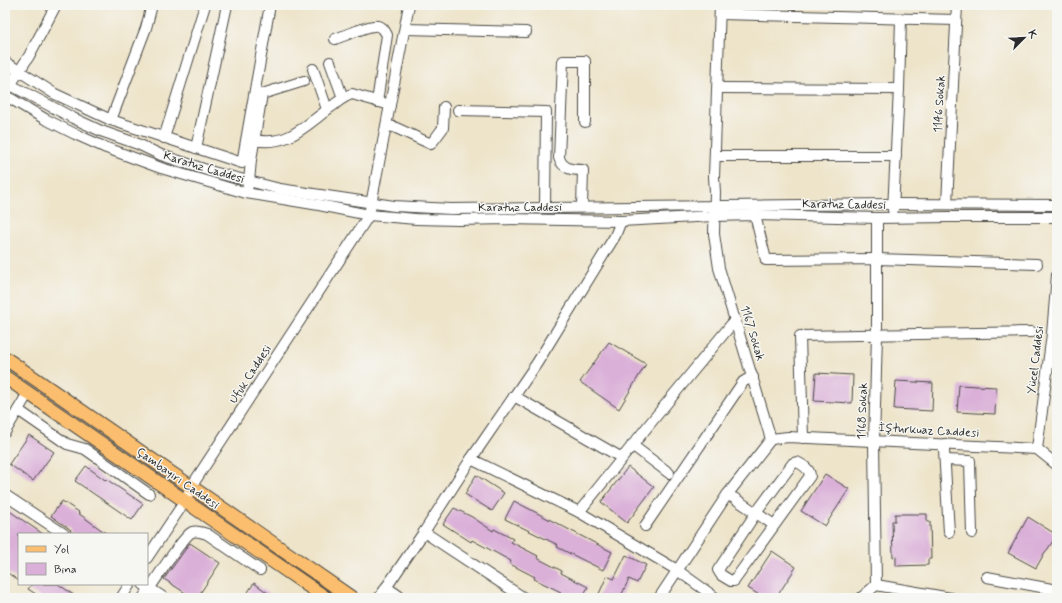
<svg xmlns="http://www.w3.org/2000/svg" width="1062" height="603" font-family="Mynerve,sans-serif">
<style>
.building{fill:#daafd8}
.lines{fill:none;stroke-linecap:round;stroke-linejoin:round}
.minor-casing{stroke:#484743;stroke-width:12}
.major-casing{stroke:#484743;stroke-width:15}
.minor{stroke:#fff;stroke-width:10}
.major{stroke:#fbbe6e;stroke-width:13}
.labels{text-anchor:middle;stroke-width:3;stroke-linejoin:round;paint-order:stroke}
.street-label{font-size:12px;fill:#2b2b2b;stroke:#f6f6f2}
</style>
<rect width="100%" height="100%" fill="#f6f6f2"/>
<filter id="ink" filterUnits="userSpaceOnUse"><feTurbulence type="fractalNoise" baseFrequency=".025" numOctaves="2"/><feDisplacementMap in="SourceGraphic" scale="8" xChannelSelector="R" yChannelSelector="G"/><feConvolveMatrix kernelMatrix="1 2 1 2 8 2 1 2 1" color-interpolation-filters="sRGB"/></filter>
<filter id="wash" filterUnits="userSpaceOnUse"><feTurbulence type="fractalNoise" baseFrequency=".012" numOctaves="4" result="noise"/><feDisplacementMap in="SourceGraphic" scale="16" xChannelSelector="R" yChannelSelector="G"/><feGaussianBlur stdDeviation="0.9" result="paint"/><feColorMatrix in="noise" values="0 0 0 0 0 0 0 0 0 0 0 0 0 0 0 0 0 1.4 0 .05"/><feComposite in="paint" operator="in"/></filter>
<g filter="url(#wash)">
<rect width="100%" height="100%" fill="#eee4ca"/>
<g id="blocks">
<!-- building -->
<g class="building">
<polygon points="609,342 646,364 619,409 580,382"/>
<polygon points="816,373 853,375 852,403 814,401"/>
<polygon points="896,381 933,383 932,411 894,409"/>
<polygon points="959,385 996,387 995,414 957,412"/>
<polygon points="29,435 54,452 33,481 9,464"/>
<polygon points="86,466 105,480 106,479 143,504 132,520 75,481"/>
<polygon points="628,467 654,487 627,523 601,502"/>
<polygon points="825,474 849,489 825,526 801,511"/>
<polygon points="476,475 504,493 492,511 465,494"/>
<polygon points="62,501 79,512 78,513 107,534 74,534 70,531 71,530 51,516"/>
<polygon points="514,501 612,552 603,570 557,547 558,545 505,519"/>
<polygon points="5,508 43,534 19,534 19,581 5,571"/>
<polygon points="454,508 472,517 493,531 494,529 513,539 511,542 538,556 537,558 562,571 561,573 588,587 582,598 566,598 559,595 561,592 534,579 535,577 510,564 511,561 472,540 471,542 443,524"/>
<polygon points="895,514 927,514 927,522 930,522 931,559 928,559 928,565 896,566 896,556 893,557 892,521 895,521"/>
<polygon points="1028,517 1057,535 1047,550 1045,552 1036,568 1008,553"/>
<polygon points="190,543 220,563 197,598 193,598 164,579"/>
<polygon points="772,551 796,567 776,598 764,598 748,588"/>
<polygon points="626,555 646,565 637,583 629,579 620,598 602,598 598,596 607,576 614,579"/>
<polygon points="254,583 275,598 244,598"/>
<polygon points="32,584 58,584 78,598 42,598 28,589"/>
</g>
</g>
</g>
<g filter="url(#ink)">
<use href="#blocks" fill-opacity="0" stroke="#484743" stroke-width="1"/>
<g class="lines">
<!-- minor casing -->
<g class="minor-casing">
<g id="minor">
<polyline points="720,5 714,177 715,192 714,234 719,268 771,439"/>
<polyline points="720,14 956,20"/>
<polyline points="405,29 526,32"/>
<path d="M335 39C344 36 371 24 378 26 383 27 385 31 387 35L377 102"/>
<polyline points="5,62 55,94 111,120 242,163 270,5"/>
<polyline points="330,62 343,98"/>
<polyline points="313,69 327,109"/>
<polyline points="5,82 73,118 101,131 138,144 161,155 213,172 280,189 394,206 451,209 893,204 1057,205"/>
<polyline points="718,88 899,89"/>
<polyline points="7,90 29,56 56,5"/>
<polyline points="5,96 13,100 45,119 75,134 104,147 161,168 246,193 319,205 369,215 416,219 458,220 506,219 621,221 714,216 755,215 877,218 949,217 1057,217"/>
<polyline points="458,110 546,112 545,208"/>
<polyline points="111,120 146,28 152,5"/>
<polyline points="387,126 394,127 431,144 443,128 444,107"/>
<polyline points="164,138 205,5"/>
<path d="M254 140C288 147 306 125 331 107 338 102 344 96 352 94L390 105"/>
<polyline points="196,148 227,5"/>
<polyline points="715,156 896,156"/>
<polyline points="248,186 249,182 251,160 262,94 304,81"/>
<polyline points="947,204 957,5"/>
<path d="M582 207 583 170C572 170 563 169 559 158L563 61H585V122"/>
<polyline points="893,210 899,89 901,19"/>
<polyline points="755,215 766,260 877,259 1037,264"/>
<polyline points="514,396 622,458"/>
<polyline points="18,410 67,444 85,449 149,494"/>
<polyline points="5,432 28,393"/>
<polyline points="803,438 800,336 1032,332"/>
<polyline points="771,439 788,437 1037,449"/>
<polyline points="945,444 944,450 949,532"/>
<polyline points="632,445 669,473"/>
<polyline points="1037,449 1052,334 1057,275"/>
<polyline points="1037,449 1057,465"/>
<polyline points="471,459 579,512 677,570 716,598"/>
<polyline points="945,460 970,461 972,533"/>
<path d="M797 462C803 465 810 469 810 476L734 581H731L721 575 718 570 756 513 793 463Z"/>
<polyline points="5,495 64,534"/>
<polyline points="727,495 734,498 774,525"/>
<polyline points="579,512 648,426 735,320"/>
<polyline points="645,526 743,382 748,379 753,377"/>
<polyline points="424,532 524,598"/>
<polyline points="147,558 185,501 191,487 369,215 409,5"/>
<polyline points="987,577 1057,590"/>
<polyline points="143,584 164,598"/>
<polyline points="876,585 951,598"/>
<polyline points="386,587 402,598"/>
<polyline points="121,598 130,584"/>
<path d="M143 598C151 587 183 536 192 532 198 530 202 533 207 534L260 570"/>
<polyline points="379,598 424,532 471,459 537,363 615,236 621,221"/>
<polyline points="659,598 727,495 771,439"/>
<polyline points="861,598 876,585 874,441 877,335 877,218"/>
</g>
</g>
<!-- major casing -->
<g class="major-casing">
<g id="major">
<polyline points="5,358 352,598"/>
<polyline points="5,377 326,598"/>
</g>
</g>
<!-- minor -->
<use href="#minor" class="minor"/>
<!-- major -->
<use href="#major" class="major"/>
</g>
</g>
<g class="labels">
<!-- street labels -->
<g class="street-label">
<text transform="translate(939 104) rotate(-87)" y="4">1146 Sokak</text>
<text transform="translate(204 167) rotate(17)" y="4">Karatuz Caddesi</text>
<text transform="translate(844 204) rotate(1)" y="4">Karatuz Caddesi</text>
<text x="520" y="211">Karatuz Caddesi</text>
<text transform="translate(753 333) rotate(73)" y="4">1167 Sokak</text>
<text transform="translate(1035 360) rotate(-83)" y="4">Yücel Caddesi</text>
<text transform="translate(250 374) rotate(-57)" y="4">Ufuk Caddesi</text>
<text transform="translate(862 411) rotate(-88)" y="4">1168 Sokak</text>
<text transform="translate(929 430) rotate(3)" y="4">İşturkuaz Caddesi</text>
<text transform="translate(178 478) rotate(35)" y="4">Çambayırı Caddesi</text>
</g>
</g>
<!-- margin -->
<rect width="1062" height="603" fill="none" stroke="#f6f6f2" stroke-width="20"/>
<!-- legend -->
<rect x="18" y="533" width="130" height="52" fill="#f6f6f2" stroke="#a5a5a2"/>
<rect x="26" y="546" width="20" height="6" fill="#fbbe6e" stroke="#a5a5a2"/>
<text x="54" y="553" font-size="12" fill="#2b2b2b">Yol</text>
<rect x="26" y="563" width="20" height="12" fill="#daafd8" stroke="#a5a5a2"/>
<text x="54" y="573" font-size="12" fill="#2b2b2b">Bina</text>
<!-- north arrow -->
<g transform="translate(1024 38) rotate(66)" stroke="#f6f6f2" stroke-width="3" paint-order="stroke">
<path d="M0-3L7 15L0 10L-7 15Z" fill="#2b2b2b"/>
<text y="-6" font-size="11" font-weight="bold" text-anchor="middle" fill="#2b2b2b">K</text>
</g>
</svg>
